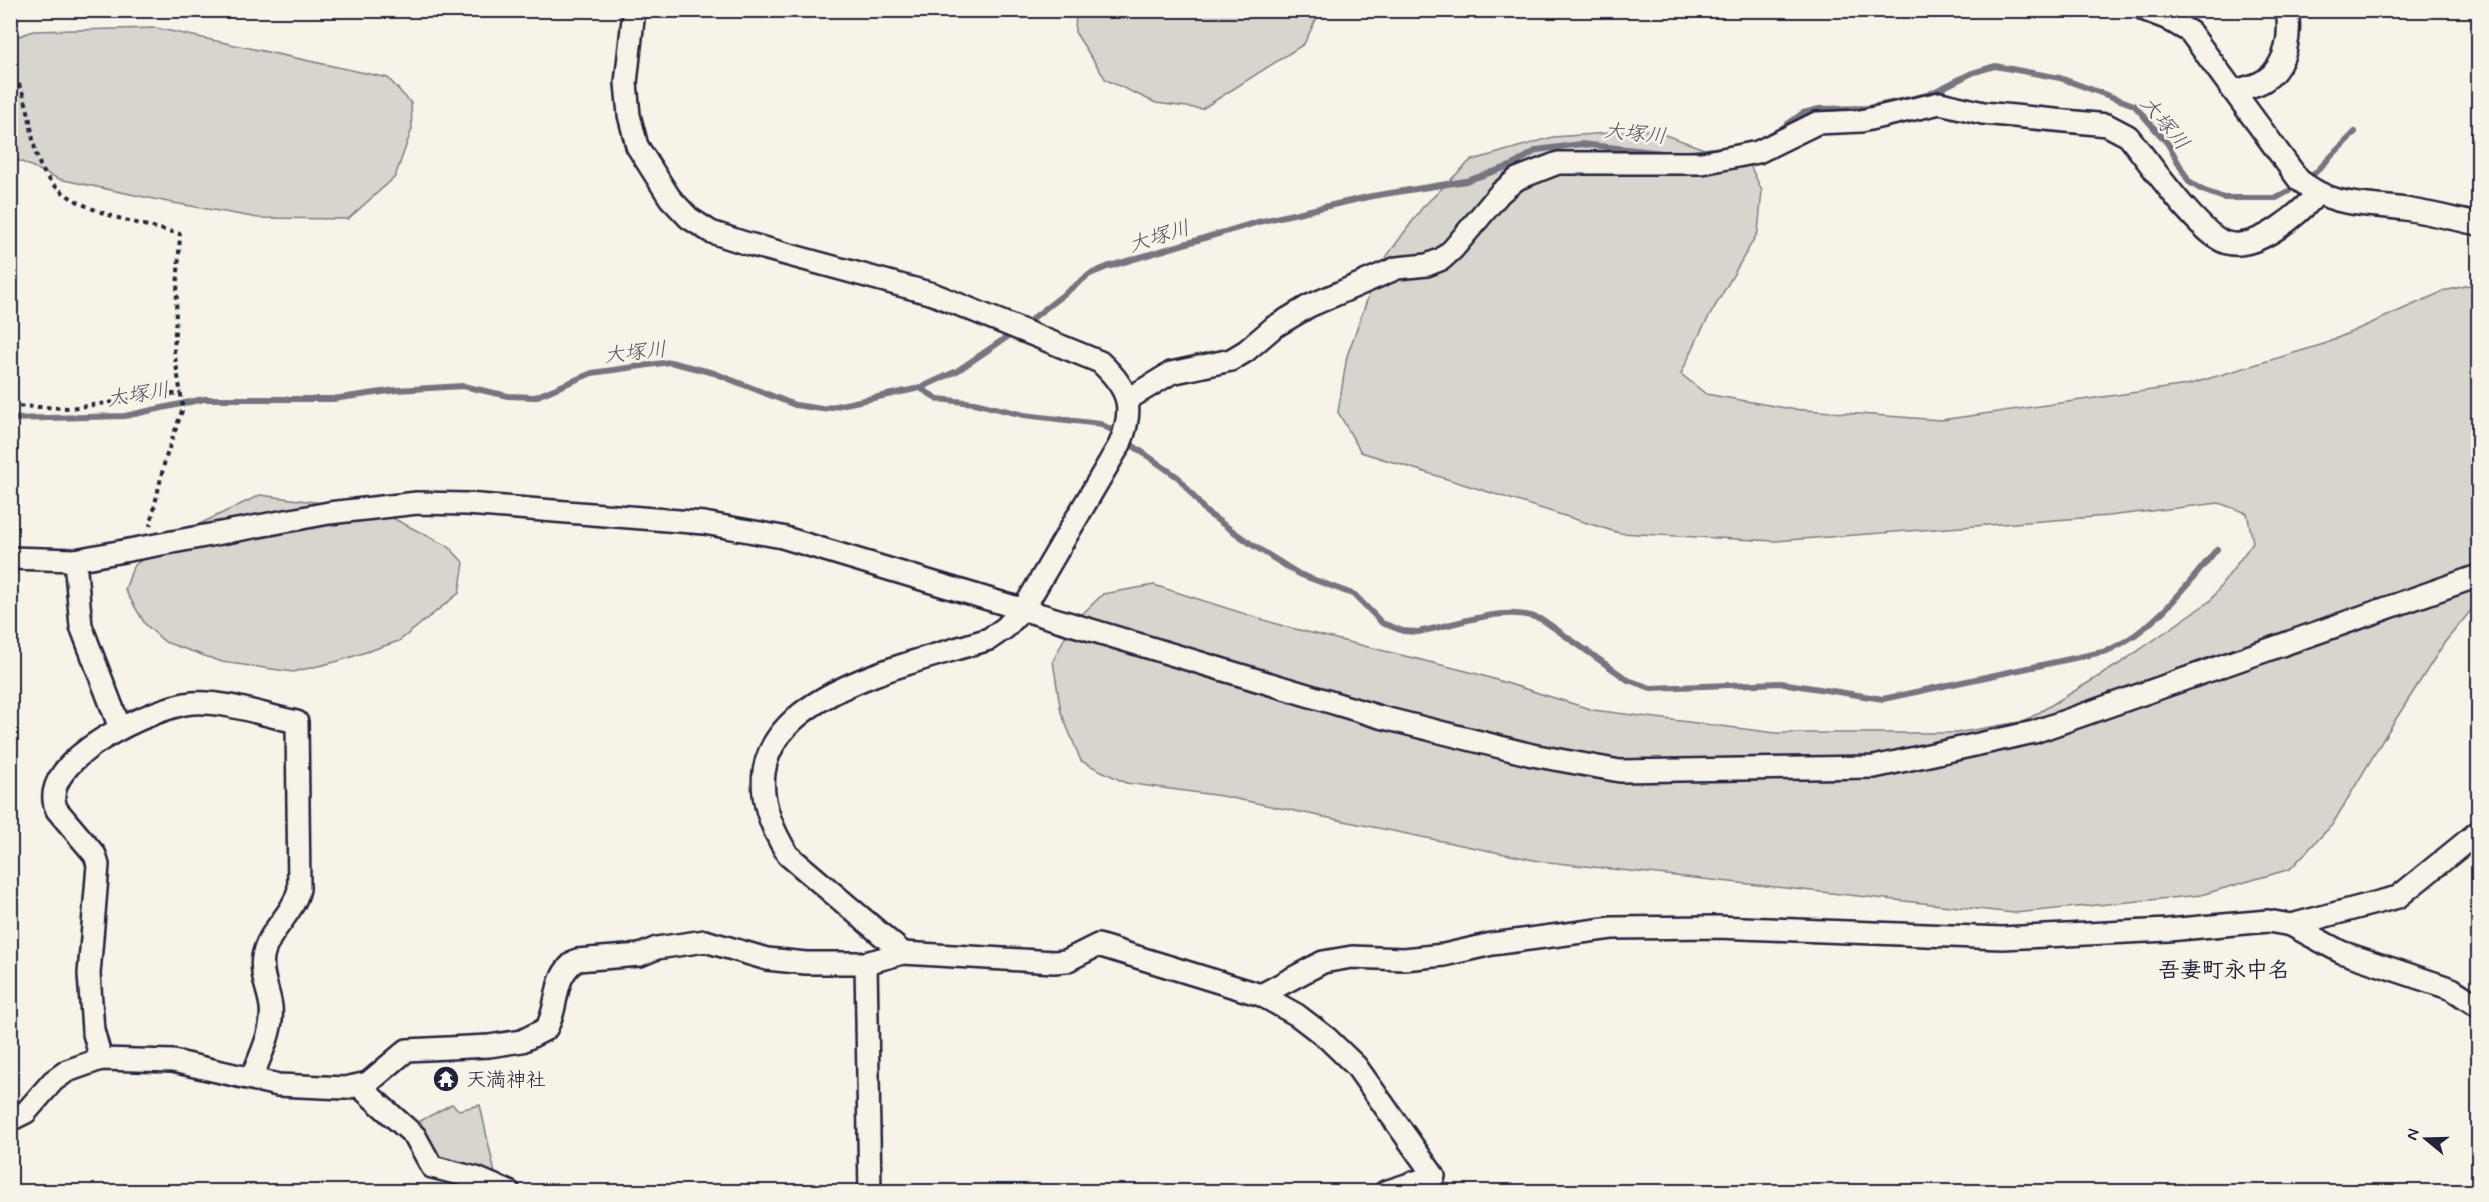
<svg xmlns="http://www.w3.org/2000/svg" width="2489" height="1202" font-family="Mynerve,'Klee One',sans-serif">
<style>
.green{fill:#d8d5cf;stroke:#7d7c85;stroke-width:1.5}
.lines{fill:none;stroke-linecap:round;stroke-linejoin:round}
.stream{stroke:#76747f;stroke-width:6}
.street-casing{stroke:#22223b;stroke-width:26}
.path{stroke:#22223b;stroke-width:4;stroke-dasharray:4.5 4.5;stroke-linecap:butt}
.street{stroke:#f7f3e8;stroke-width:21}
.labels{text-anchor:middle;stroke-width:5;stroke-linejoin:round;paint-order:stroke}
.poi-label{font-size:20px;fill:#22223b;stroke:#f7f3e8;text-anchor:start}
.water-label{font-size:21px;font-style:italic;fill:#535263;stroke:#f7f3e8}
.quarter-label{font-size:22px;font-weight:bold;fill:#22223b;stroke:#f7f3e8}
</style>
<rect width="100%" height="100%" fill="#f7f3e8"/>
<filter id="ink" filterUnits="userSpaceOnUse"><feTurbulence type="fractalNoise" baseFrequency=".0167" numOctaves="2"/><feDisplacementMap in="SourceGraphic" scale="12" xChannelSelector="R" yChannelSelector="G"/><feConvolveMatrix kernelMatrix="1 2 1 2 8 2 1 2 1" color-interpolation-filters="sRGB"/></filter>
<g filter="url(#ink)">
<!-- green -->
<g class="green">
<polygon points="1076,11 1076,10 1320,11 1304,44 1202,109 1156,103 1106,80 1075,32"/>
<polygon points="156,28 388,78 411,103 412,129 395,177 348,219 258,218 168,202 59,179 11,157 11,39 33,31"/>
<polygon points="1651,130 1750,165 1762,191 1758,232 1702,329 1681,374 1706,394 1791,409 1941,420 2187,385 2324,344 2444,291 2478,283 2478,602 2445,642 2387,733 2332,825 2290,869 2201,895 2014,913 1539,861 1222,796 1126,783 1081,761 1061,712 1053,661 1071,625 1103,594 1154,585 1283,626 1474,673 1593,710 1776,733 1956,733 2025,721 2119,664 2210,601 2253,542 2247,513 2219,503 2108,516 1775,541 1619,533 1361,452 1338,412 1347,356 1379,267 1422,208 1470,161 1553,137"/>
<polygon points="260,495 377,510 449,547 464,563 459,593 399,641 339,661 293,672 222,662 165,642 145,624 125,590 133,567 164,541"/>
<polygon points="452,1104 459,1110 480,1105 496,1178 444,1162 435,1156 420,1121"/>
</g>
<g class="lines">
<!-- stream -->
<g class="stream">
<polyline points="1773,135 1803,113 1819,109 1867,108 1928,95 1972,73 1995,66 2060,78 2134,105 2168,144 2189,182 2202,190 2224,198 2276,198 2289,191"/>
<polyline points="1691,153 1720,149"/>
<polyline points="2311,177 2355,132"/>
<polyline points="1024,325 1090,274 1107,267 1258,222 1372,196 1466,181 1513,165 1537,150 1581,144 1672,154"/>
<polyline points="920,388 938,399 974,403 1024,415 1100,424 1112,430"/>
<polyline points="10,419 125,416 204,399 333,399 396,390 463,386 508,396 535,397 592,373 670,362 714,373 795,405 822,409 920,388 957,371 1016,331"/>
<path d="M1132 445 1179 478 1206 512 1254 546 1299 574 1355 595 1382 623 1403 631 1418 632C1457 625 1505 603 1543 620L1628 680 1651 688 1781 683 1883 699 2107 651C2154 630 2185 588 2217 549"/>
</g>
<!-- street casing -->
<g class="street-casing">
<g id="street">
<path d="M634 10 626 83 629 115 637 146 670 198 689 218 711 232 745 243 933 294 1100 362C1129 389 1135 407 1120 444L1024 608 1005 628 989 639C888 671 695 706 788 855L903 953"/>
<path d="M2145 10 2166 18 2190 32 2299 180C2334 208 2363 203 2405 209 2430 213 2454 219 2478 224"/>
<path d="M2234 91C2244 88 2257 86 2265 80 2287 65 2291 35 2287 10"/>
<path d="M1128 399 1171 373 1231 360 1246 351 1274 327 1309 306 1397 268 1427 265 1442 259 1453 249 1500 193 1517 179 1558 163H1702L1758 152 1817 123 1861 121 1940 103 1983 113 2107 125 2128 136C2148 160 2200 236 2227 243 2257 251 2299 214 2317 194"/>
<polyline points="10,558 75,560 329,513 417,503 467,504 704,523 782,537 1380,717 1532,755 1620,771 1874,767 2034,732 2478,576"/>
<polyline points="75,560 81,626 120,728"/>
<polyline points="2291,925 2398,897 2478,832"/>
<polyline points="866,963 870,1192"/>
<polyline points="1261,995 1323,962 1352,957 1404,959 1444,955 1492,944 1612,928 1717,927 2002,938 2168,930 2268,921 2291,925 2341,952 2452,989 2478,1006"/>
<path d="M101 1059 93 1030 89 974 98 865 95 855 57 810C33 761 156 706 192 703 223 700 266 716 297 722L299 889C293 915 268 930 263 957 260 975 269 990 271 1007 274 1031 259 1057 252 1078"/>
<polyline points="359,1086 415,1136 432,1167 476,1178 509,1192"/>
<path d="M10 1120 26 1112 53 1081 67 1071 101 1059 173 1061 278 1085 345 1088 368 1083 407 1050 489 1046 522 1041 546 1029C560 1006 551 977 577 960L640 955 657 948 705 941 767 959 806 963H866L903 953 1054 962 1066 961 1098 945 1261 995 1297 1015 1327 1038 1356 1066 1434 1176 1385 1192"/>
</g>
</g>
<!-- path -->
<g class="path">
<path d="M10 68C15 78 21 87 24 97 32 119 31 144 40 165 61 211 136 222 180 234L174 351 183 408 165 460 150 526"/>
<polyline points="10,406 70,408 181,393"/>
</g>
<!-- street -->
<use href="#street" class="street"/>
</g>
</g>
<!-- icons -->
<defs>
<g id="temple-disc" transform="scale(1.35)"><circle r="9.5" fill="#22223b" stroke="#f7f3e8"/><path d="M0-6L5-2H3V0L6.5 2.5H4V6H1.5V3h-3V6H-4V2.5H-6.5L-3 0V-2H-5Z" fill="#fff"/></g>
</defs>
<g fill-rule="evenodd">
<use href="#temple-disc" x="446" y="1079"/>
</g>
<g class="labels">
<!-- poi labels -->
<g class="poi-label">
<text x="466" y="1086">天満神社</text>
</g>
<!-- water labels -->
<g class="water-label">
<text transform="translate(2165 123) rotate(50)" y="7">大塚川</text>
<text transform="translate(1635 133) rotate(6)" y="7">大塚川</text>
<text transform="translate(1159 236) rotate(-17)" y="7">大塚川</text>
<text transform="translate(635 352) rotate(-6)" y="7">大塚川</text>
<text transform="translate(138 394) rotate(-9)" y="7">大塚川</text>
</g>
<!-- quarter labels -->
<g class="quarter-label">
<text x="2224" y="977">吾妻町永中名</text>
</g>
</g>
<!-- margin -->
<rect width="2489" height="1202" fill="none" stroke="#f7f3e8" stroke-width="36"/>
<rect x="18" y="18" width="2453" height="1166" fill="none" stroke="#22223b" stroke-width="2" filter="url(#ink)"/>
<!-- north arrow -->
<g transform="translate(2426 1139) rotate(289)" stroke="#f7f3e8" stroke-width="4.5" paint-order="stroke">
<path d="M0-4.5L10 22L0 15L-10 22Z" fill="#22223b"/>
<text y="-9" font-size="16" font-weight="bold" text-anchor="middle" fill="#22223b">N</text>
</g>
</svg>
